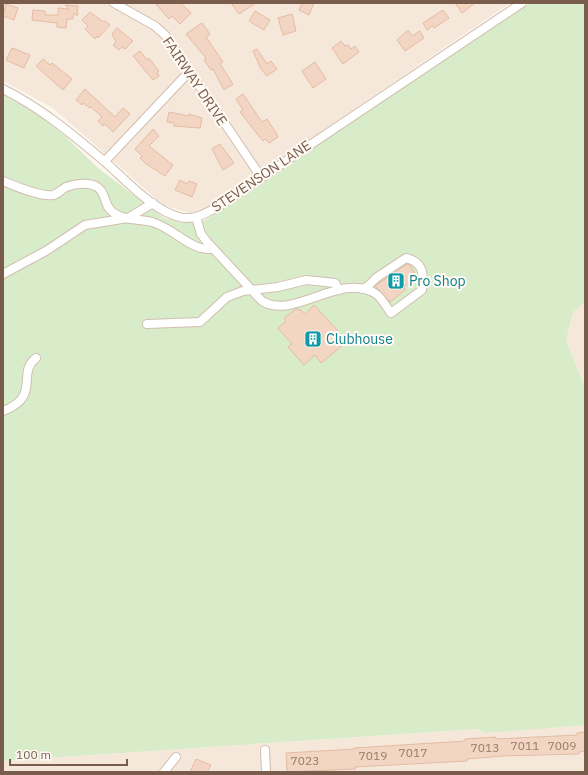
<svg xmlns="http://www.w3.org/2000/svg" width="588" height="775" font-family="'IBM Plex Sans',sans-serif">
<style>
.residential{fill:#f5e8da}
.green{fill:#d8ecc9}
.building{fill:#f3d5c3;stroke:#e6bba3}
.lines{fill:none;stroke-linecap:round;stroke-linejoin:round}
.minor-casing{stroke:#d1beb0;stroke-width:10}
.minor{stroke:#fff;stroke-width:8}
.labels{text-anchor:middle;stroke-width:4;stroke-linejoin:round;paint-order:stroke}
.number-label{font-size:12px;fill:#987a6a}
.street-label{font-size:14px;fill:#7a5c4d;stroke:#fffaf3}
.culture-label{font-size:14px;fill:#0d838f;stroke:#fffaf3;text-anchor:start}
</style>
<rect width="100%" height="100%" fill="#fdf6ec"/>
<!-- residential -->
<g class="residential">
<polygon points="3,3 510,3 213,205 190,213 163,205 53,108 3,81"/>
<polygon points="585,302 585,387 566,340 573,312"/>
<polygon points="585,722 585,772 3,772 3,761"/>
</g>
<!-- green -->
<polygon class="green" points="530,3 585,3 585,302 573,312 566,340 585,387 585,725 485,733 478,729 3,761 3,95 32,110 64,135 98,168 164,218 181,223 204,221"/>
<!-- building -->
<g class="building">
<polygon points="155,3 181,3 191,13 180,24 172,16 169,19"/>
<polygon points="231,3 256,3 239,14"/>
<polygon points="302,3 314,3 309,15 299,10"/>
<polygon points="455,3 475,3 462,13"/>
<polygon points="6,4 18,8 14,20 3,16"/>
<polygon points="65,5 78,6 77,16 74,13 73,19 67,19 66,28 57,27 57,23 32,20 33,10 45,11 45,15 58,15 58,8 69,9"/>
<polygon points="443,10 449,18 434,28 432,26 427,30 423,23"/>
<polygon points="255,11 270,20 264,30 249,21"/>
<polygon points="90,12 102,21 105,21 110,25 98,38 97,36 95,39 85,29 88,26 82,20"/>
<polygon points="292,14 296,31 283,35 278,18"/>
<polygon points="202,23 210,34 206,37 223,62 220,64 233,84 224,90 213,69 211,70 204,60 206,58 186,34"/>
<polygon points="117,28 133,41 125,49 122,47 119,50 113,45 116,42 112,34"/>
<polygon points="408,30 412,36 420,31 424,38 405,51 397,40"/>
<polygon points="341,41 345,46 348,45 351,49 355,46 359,52 343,64 332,48"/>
<polygon points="12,48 30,55 24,68 6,60"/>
<polygon points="257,49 267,64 271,61 277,69 267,76 261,69 253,51"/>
<polygon points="140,51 147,60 149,58 159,71 157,72 159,76 153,80 133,56"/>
<polygon points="43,59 50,65 52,63 72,79 63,90 36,66"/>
<polygon points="315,62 326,79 313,88 302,71"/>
<polygon points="85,89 115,117 123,108 130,114 113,132 105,124 103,126 98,121 102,117 91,107 90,108 83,103 82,105 76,100"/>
<polygon points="243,94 262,122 267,119 276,133 278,137 269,143 265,139 263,141 258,135 240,112 243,110 236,99"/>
<polygon points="169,112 189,116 189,114 202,118 200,128 174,126 174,123 167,122"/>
<polygon points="153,129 159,136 149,146 173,165 165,176 145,163 140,158 142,156 135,149"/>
<polygon points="220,144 234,163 223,170 212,149"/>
<polygon points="180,180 187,184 189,181 197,184 192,197 175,190"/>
<polygon points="407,264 410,265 417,277 404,287 405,290 390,302 375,286"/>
<polygon points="314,305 338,331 334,334 343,345 321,363 315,355 304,365 288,347 292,344 278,328 286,321 284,318 296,309 301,310 305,314"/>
<polygon points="585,732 585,751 579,752 579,754 503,756 467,759 467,761 355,767 356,769 287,772 286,753 354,749 354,748 465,741 465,739 496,737 496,739 577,735 577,733"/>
<polygon points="196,759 211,765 207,772 190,772"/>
</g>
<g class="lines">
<!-- minor casing -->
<g class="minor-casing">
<g id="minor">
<polyline points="114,3 155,26 165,35 261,177"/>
<path d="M3 89C41 108 72 134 104 161 125 179 152 210 179 217 194 221 206 213 219 206L522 3"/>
<polyline points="105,161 189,72"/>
<path d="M3 181C15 186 40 197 53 195 58 194 62 189 66 187 74 184 85 183 93 185 108 190 102 206 114 213 125 221 140 219 152 222 170 227 185 244 201 248 204 249 209 249 213 249"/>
<path d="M196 217 201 234 208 243 262 301C294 321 340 271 376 294 382 298 387 308 391 313L422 290C424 275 424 262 406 258L376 278 368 286 362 289"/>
<polyline points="3,274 46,251 85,225 128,218 153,203"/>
<polyline points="147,324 200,322 227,297 243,291 278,287 306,280 335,283 339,290"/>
<path d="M3 411C42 396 16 373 36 358"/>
<polyline points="265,750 266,772"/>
<polyline points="164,772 176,757"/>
</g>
</g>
<!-- minor -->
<use href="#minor" class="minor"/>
</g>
<!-- icons -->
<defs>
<g id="building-square" transform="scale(0.9)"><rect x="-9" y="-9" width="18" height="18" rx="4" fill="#0f9aa8" stroke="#fffaf3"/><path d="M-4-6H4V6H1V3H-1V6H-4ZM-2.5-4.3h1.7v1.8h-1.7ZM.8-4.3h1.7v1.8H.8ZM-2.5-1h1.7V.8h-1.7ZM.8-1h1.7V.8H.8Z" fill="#fff"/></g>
</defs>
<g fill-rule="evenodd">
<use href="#building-square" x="396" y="281"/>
<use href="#building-square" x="313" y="339"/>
</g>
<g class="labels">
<!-- number labels -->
<g class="number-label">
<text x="525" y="750">7011</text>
<text x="562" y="750">7009</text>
<text x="485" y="752">7013</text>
<text x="413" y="757">7017</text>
<text x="373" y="760">7019</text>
<text x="305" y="765">7023</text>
</g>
<!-- street labels -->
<g class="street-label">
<text transform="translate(195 81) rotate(56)" y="5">FAIRWAY DRIVE</text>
<text transform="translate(261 176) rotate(-34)" y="5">STEVENSON LANE</text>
</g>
<!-- culture labels -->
<g class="culture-label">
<text x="409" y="286">Pro Shop</text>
<text x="326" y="344">Clubhouse</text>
</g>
</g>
<!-- border -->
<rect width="588" height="775" fill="none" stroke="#7a5c4d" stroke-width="8"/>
<!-- scale -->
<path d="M10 759v6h117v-6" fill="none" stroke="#7a5c4d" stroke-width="2"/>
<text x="16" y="759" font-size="12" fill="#7a5c4d" stroke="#fffaf3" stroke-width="3" paint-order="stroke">100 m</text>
</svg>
